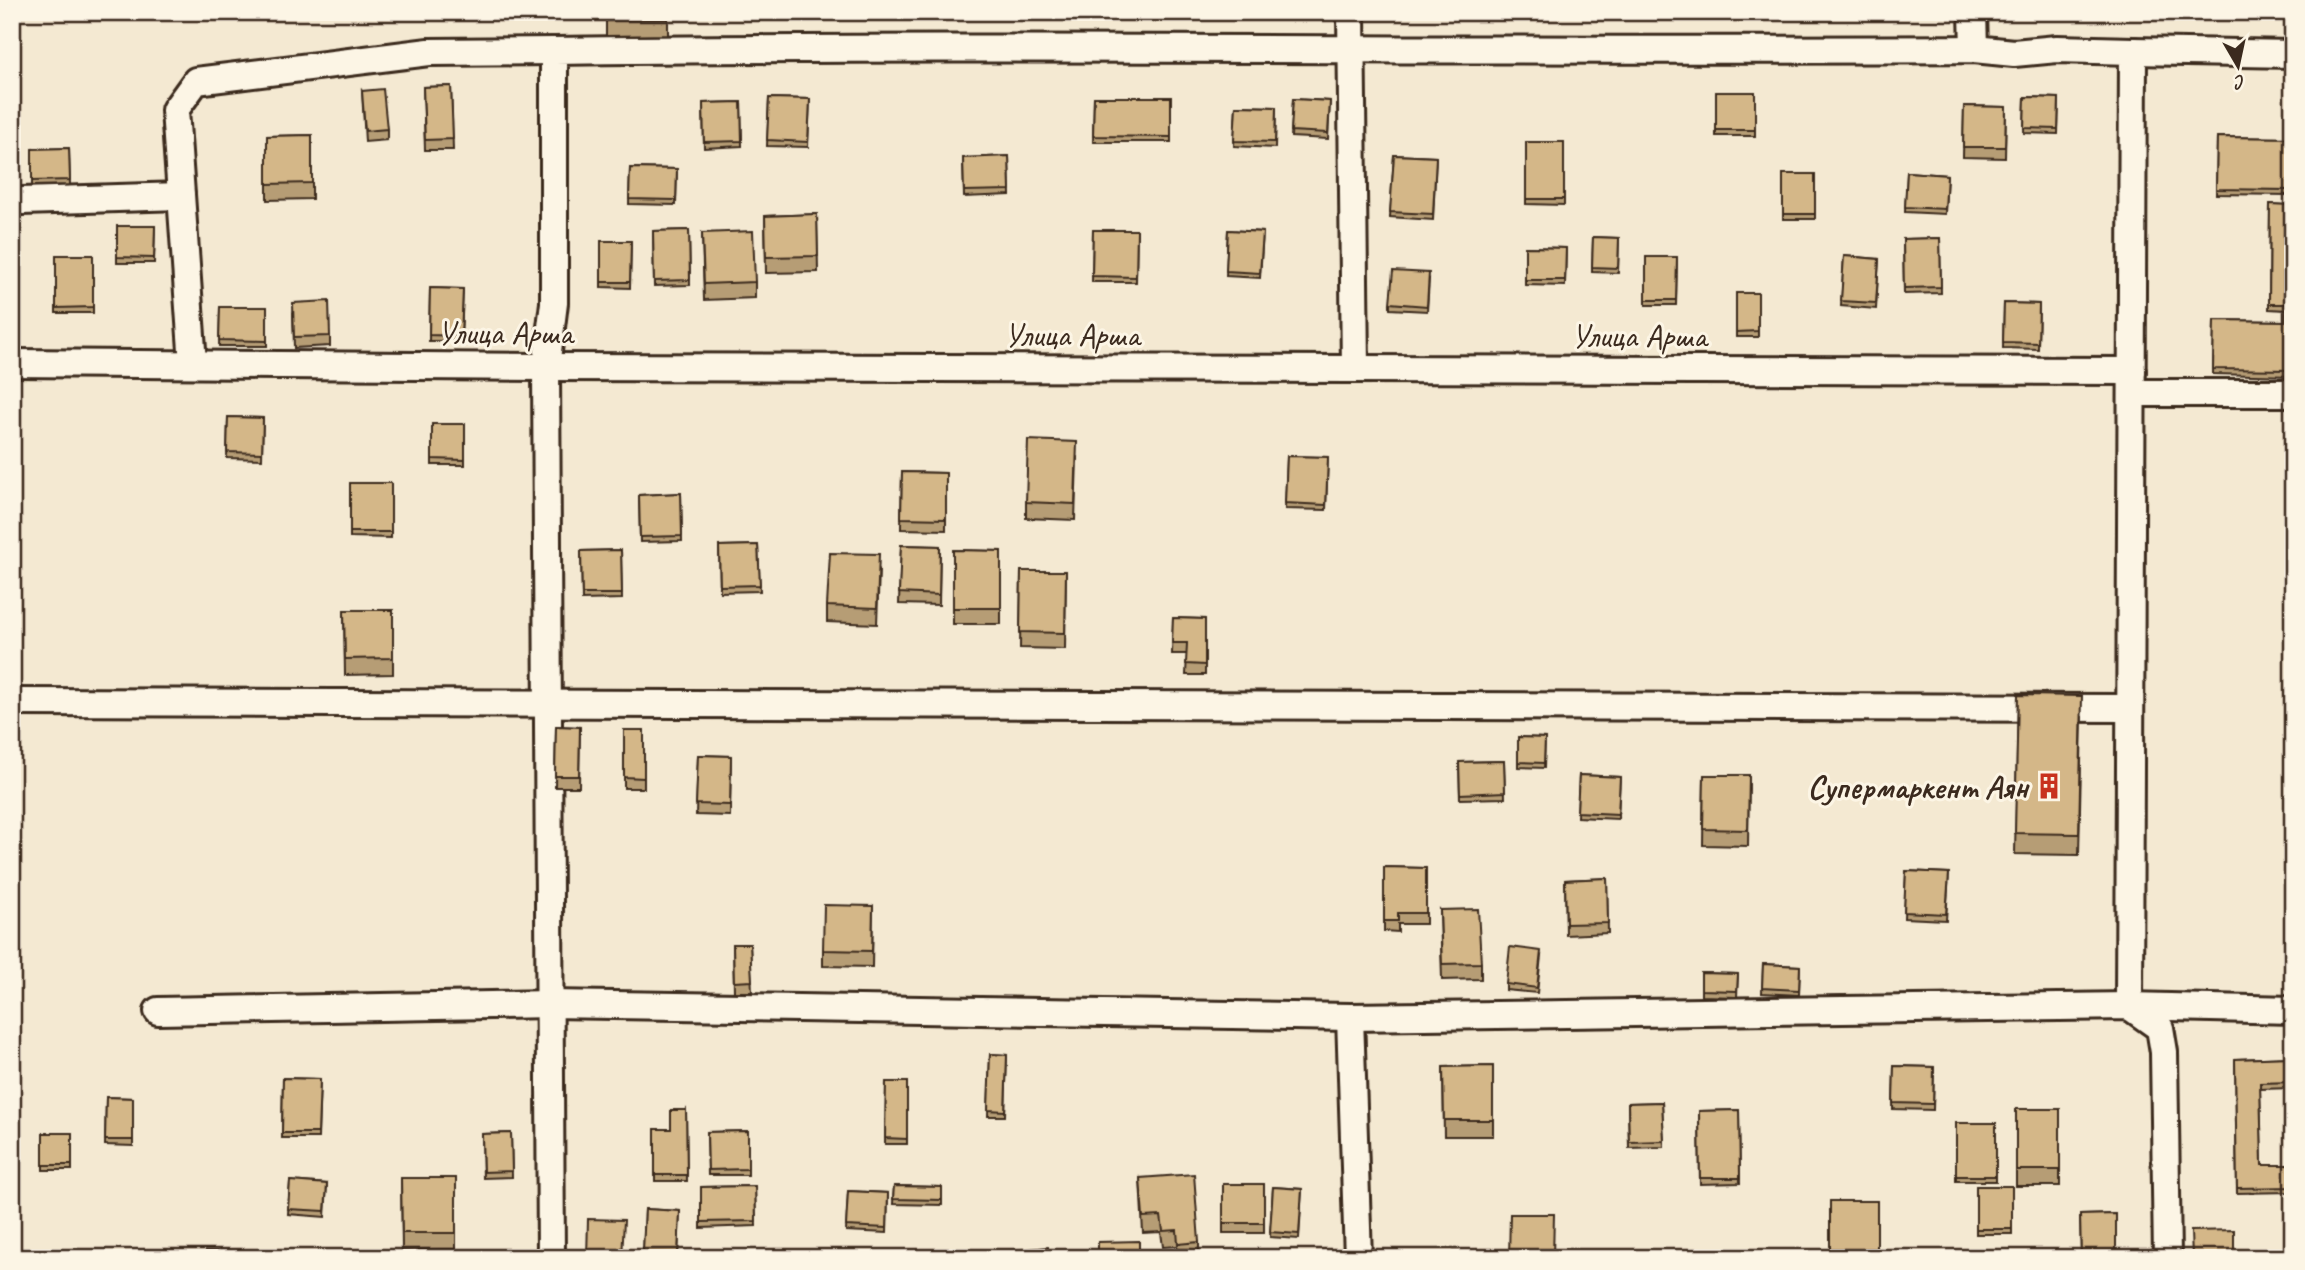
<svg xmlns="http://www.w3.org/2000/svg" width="2305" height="1270" font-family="Caveat,sans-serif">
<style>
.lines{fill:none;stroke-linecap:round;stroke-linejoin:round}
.minor-casing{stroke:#3b2a1e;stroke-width:32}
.minor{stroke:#fcf5e5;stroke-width:26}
.wall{fill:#b69d75;stroke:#3b2a1e;stroke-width:2}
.building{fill:#d4b788;stroke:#3b2a1e;stroke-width:2}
.labels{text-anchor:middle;stroke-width:6;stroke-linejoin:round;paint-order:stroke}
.street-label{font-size:33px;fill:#3b2a1e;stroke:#fcf5e5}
.poi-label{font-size:33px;font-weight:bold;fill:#3b2a1e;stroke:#fcf5e5;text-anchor:end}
</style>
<rect width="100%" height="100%" fill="#f4e9d2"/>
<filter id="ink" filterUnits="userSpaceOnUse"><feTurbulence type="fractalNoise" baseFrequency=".0143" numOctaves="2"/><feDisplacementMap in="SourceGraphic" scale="14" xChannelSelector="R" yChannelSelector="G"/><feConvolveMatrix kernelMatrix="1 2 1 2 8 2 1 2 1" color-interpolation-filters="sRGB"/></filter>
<g filter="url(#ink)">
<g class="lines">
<!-- minor casing -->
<g class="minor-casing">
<g id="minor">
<polyline points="1351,12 1355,369"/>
<polyline points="1973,12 1974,49"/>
<polyline points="2133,51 2293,54"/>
<polyline points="22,201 181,196"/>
<polyline points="12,363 546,367 2132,371"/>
<polyline points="193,364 175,110 196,81 429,52 554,51"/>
<polyline points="2132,393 2293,393"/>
<polyline points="12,702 2130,708"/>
<polyline points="158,1011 550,1004 1350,1017 2129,1006 2293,1010"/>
<polyline points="1350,1017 1358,1258"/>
<path d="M551 1258 546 367 554 303V51C1027 45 1500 52 1974 49L2014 53 2057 49 2133 51 2129 1006 2160 1028 2164 1052 2167 1258"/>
</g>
</g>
<!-- minor -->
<use href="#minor" class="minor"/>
</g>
<!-- wall -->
<g class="wall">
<polygon points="606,12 668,12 668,35 606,36"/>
<polygon points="451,86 453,150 425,150 423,87"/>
<polygon points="362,91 387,129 387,140 365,142"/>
<rect x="1716" y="92" width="39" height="44"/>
<polygon points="1094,97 1171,97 1171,142 1093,142"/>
<polygon points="2025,97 2059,98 2058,134 2024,133"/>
<polygon points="769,98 810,99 808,147 767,146"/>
<polygon points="1293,99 1330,101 1328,139 1291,137"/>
<polygon points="741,102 742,146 704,148 703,103"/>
<polygon points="1236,106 1276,107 1275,148 1234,146"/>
<polygon points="1964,106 2006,107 2005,158 1963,157"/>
<polygon points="312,135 312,199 267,200 267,136"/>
<polygon points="2217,137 2293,138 2293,376 2213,374 2214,320 2285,321 2286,310 2269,309 2270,204 2288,205 2289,195 2216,194"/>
<polygon points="1526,142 1564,142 1564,205 1526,204"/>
<polygon points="69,148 70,185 32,186 32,149"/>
<polygon points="1394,155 1436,157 1433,220 1390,217"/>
<polygon points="1009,156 1010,195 964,197 963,158"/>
<polygon points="630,168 677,169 676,205 629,204"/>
<polygon points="1907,172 1947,175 1945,214 1905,212"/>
<rect x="1783" y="174" width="32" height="45"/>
<polygon points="817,214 818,272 766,273 765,216"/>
<polygon points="117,226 155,226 154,263 117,263"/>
<polygon points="689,230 690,285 654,286 653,231"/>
<polygon points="1093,230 1137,230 1136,282 1092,282"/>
<polygon points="1228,230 1263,232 1260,278 1226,276"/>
<polygon points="12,232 20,232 19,290 12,289"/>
<polygon points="702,233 755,282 755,298 704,300"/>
<polygon points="1593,237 1619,238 1618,273 1592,272"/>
<polygon points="1940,238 1941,293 1904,294 1903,239"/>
<polygon points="601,241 631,241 630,288 601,287"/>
<polygon points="1525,247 1566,248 1565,286 1525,285"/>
<rect x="56" y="255" width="37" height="58"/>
<polygon points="1844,256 1879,259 1876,309 1841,306"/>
<polygon points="1646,257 1677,257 1676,305 1646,305"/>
<polygon points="1429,279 1427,311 1390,309 1390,303"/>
<polygon points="430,288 463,289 461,341 429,341"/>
<rect x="1736" y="293" width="22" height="44"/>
<polygon points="2004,303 2039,304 2038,349 2003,348"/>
<polygon points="220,307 267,307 267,346 219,346"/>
<polygon points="293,313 330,336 330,346 294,348"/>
<polygon points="228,417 263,418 262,459 227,458"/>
<rect x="432" y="424" width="33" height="41"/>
<polygon points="1287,456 1328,457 1326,510 1285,509"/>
<polygon points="1077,458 1075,520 1026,518 1026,502"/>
<polygon points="902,472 946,473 946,530 901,529"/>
<polygon points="350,483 391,483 391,538 350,537"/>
<polygon points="681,493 682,541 640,542 639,495"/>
<polygon points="758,545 760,591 720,592 719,546"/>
<polygon points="901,545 940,546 939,605 899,604"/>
<polygon points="621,550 622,599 582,600 581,551"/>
<polygon points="953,550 1001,551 1001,624 953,624"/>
<polygon points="879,570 877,624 827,622 827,606"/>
<polygon points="1021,571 1066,571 1065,649 1020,648"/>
<polygon points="344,610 393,610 393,674 345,675"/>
<polygon points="1173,618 1205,619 1205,675 1186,675 1187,654 1172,654"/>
<polygon points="2018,695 2082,717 2079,855 2015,854"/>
<polygon points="556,726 580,727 579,787 555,787"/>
<rect x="624" y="730" width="20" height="58"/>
<polygon points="1518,737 1545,738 1544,768 1518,767"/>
<polygon points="698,755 731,756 730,816 696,815"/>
<polygon points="1504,761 1505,798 1460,799 1459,762"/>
<polygon points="1579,775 1620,777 1618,819 1577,817"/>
<polygon points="1704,775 1749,775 1748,846 1703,845"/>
<polygon points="1384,867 1426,868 1426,924 1398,924 1398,932 1384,931"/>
<polygon points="1906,871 1949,873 1946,920 1904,918"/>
<polygon points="1607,878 1608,933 1566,935 1565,880"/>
<polygon points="873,906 872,967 823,966 823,950"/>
<polygon points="1440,910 1481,963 1481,979 1442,980"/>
<polygon points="733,944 750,944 752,992 734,992"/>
<polygon points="1541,956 1537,993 1506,990 1506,984"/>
<polygon points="1763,964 1800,966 1799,995 1762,993"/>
<polygon points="1701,973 1738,974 1737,997 1701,996"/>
<polygon points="990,1054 1007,1055 1005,1116 988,1116"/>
<polygon points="2292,1057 2293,1088 2260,1089 2262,1165 2293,1165 2293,1192 2237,1193 2235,1059"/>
<polygon points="1493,1066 1493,1136 1444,1136 1443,1067"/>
<polygon points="1894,1066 1934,1067 1933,1110 1893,1109"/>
<polygon points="283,1078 320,1079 318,1138 282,1138"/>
<polygon points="886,1082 907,1082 907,1144 885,1144"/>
<polygon points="106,1097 133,1098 133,1146 105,1145"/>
<polygon points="1662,1102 1664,1147 1629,1148 1628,1103"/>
<rect x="2016" y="1109" width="44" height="77"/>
<polygon points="686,1110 687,1181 655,1181 655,1129 671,1129"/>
<polygon points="1739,1110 1740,1183 1700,1184 1699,1111"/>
<rect x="1956" y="1123" width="40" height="58"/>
<polygon points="748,1131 748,1175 708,1175 707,1132"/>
<rect x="43" y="1133" width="29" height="37"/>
<polygon points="511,1133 512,1177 483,1178 482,1134"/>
<polygon points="401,1178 456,1178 456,1249 402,1250"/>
<polygon points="1140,1178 1199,1242 1199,1258 1178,1258 1177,1246 1163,1247 1161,1232 1143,1233"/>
<polygon points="290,1181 327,1184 325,1217 288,1214"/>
<rect x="1223" y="1184" width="41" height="49"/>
<polygon points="755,1186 756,1226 701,1228 701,1187"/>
<polygon points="894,1186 942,1187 942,1205 893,1204"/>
<rect x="1976" y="1186" width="36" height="48"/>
<polygon points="1273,1187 1302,1189 1299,1239 1270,1237"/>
<polygon points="848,1191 888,1193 887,1233 846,1231"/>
<rect x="1830" y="1201" width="47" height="57"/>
<polygon points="645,1209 680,1211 678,1258 643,1257"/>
<polygon points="2116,1214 2116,1258 2081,1258 2080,1215"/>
</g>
<!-- building -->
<g class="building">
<polygon points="606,12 668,12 668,19 606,20"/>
<polygon points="451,86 453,139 425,140 423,87"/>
<polygon points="383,89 387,129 365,131 362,91"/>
<rect x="1716" y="92" width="39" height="38"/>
<polygon points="1094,97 1171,97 1171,137 1093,136"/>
<polygon points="2025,97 2059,98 2058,129 2024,128"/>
<polygon points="769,98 810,99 808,142 767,140"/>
<polygon points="1293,99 1330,101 1328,133 1291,131"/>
<polygon points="741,102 742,141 704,142 703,103"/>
<polygon points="1236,106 1276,107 1275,142 1234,141"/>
<polygon points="1964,106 2006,107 2005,147 1963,147"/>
<polygon points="312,135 312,183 267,184 267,136"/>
<polygon points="2217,137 2293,138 2293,370 2213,369 2214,320 2285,321 2286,304 2269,304 2270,204 2288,205 2289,190 2216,189"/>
<rect x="1526" y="142" width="38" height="57"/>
<polygon points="69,148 70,180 32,181 32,149"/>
<polygon points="1394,155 1436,157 1433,214 1390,212"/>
<polygon points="1009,156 1010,190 964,191 963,158"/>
<polygon points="630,168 677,169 676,200 629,199"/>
<polygon points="1907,172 1947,175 1945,209 1905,207"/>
<rect x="1783" y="174" width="32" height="40"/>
<polygon points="817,214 818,256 766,257 765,216"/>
<polygon points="117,226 155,226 154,258 117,257"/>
<polygon points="689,230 690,280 654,281 653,231"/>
<polygon points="1093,230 1137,230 1136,277 1092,276"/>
<polygon points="1228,230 1263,232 1260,273 1226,271"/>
<polygon points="753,231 755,282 704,284 702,233"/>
<polygon points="12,232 20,232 19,284 12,284"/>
<polygon points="1593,237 1619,238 1618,268 1592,267"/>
<polygon points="1940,238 1941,287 1904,288 1903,239"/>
<polygon points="601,241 631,241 630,282 601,282"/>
<polygon points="1525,247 1566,248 1565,280 1525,280"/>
<polygon points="56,255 93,255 93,307 56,308"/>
<polygon points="1844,256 1879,259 1876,303 1841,301"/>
<polygon points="1646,257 1677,257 1676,300 1646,300"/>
<polygon points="1393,271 1429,273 1427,306 1390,303"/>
<polygon points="430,288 463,289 461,336 429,335"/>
<polygon points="1736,293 1758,293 1758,331 1736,332"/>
<polygon points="329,301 330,336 294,337 293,303"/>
<polygon points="2004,303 2039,304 2038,343 2003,342"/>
<polygon points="220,307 267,307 267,341 219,340"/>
<polygon points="228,417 263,418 262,453 227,452"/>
<polygon points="432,424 465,424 465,460 432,459"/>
<polygon points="1028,440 1077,442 1075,504 1026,502"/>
<polygon points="1287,456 1328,457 1326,505 1285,503"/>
<polygon points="902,472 946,473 946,519 901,518"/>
<rect x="350" y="483" width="41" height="49"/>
<polygon points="681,493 682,536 640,537 639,495"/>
<polygon points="758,545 760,585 720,586 719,546"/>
<polygon points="901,545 940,546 939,595 899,593"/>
<polygon points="621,550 622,594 582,594 581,551"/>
<polygon points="953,550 1001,551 1001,608 953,608"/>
<polygon points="830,553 879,554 877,608 827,606"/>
<polygon points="1021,571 1066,571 1065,633 1020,632"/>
<polygon points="344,610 393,610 393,658 345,659"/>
<polygon points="1173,618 1205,619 1205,665 1186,664 1187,643 1172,643"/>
<polygon points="2018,695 2082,696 2079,834 2015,833"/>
<polygon points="556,726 580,727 579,776 555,776"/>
<polygon points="624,730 644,730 644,778 624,777"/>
<polygon points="1518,737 1545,738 1544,763 1518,762"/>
<polygon points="698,755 731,756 730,805 696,804"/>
<polygon points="1504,761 1505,792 1460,794 1459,762"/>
<polygon points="1579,775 1620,777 1618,814 1577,812"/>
<polygon points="1704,775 1749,775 1748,830 1703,829"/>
<polygon points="1384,867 1426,868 1426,913 1398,913 1398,921 1384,921"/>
<polygon points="1906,871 1949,873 1946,914 1904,912"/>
<polygon points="1607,878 1608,923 1566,924 1565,880"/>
<polygon points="824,905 873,906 872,951 823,950"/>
<polygon points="1478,909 1481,963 1442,964 1440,910"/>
<polygon points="733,944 750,944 752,981 734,982"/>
<polygon points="1510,947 1541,951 1537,988 1506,984"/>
<polygon points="1763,964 1800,966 1799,990 1762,988"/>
<polygon points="1701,973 1738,974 1737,991 1701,990"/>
<polygon points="990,1054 1007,1055 1005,1111 988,1110"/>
<polygon points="2292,1057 2293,1082 2260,1083 2262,1165 2293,1165 2293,1187 2237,1188 2235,1059"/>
<polygon points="1493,1066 1493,1120 1444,1120 1443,1067"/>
<polygon points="1894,1066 1934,1067 1933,1104 1893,1103"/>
<polygon points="283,1078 320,1079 318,1133 282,1133"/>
<polygon points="886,1082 907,1082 907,1139 885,1138"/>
<polygon points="106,1097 133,1098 133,1140 105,1140"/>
<polygon points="1662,1102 1664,1141 1629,1142 1628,1103"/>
<rect x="2016" y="1109" width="44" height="61"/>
<polygon points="671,1110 686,1110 687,1175 655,1175 655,1129 671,1129"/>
<polygon points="1739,1110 1740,1178 1700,1178 1699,1111"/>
<rect x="1956" y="1123" width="40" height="53"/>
<polygon points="748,1131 748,1169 708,1170 707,1132"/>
<rect x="43" y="1133" width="29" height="32"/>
<polygon points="511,1133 512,1171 483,1172 482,1134"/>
<polygon points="1194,1174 1199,1242 1178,1244 1177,1230 1163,1231 1161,1216 1143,1217 1140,1178"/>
<polygon points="401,1178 456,1178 456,1233 402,1233"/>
<polygon points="290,1181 327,1184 325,1211 288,1209"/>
<rect x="1223" y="1184" width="41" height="39"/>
<polygon points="755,1186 756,1221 701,1222 701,1187"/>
<polygon points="894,1186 942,1187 942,1200 893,1199"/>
<rect x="1976" y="1186" width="36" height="43"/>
<polygon points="1273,1187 1302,1189 1299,1234 1270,1232"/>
<polygon points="848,1191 888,1193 887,1228 846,1226"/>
<rect x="1830" y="1201" width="47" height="50"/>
<polygon points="645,1209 680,1211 678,1253 643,1252"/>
<polygon points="1510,1214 1554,1214 1553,1258 1509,1258"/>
<polygon points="2116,1214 2116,1255 2081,1255 2080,1215"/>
<polygon points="588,1219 624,1220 622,1258 587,1258"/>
<polygon points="2234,1230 2234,1258 2192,1258 2191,1231"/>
<polygon points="1139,1241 1139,1258 1098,1258 1098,1242"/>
<polygon points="1048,1247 1049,1258 1009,1258 1009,1251"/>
<rect x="206" y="1251" width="41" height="7"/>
<polygon points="1613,1251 1613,1258 1571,1258 1571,1252"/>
<polygon points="2293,1251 2293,1258 2267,1258 2267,1253"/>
<polygon points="49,1252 71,1253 71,1258 49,1258"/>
<polygon points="1453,1252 1491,1253 1491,1258 1453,1258"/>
</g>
</g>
<!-- icons -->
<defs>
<g id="building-bare" transform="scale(2.1)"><path d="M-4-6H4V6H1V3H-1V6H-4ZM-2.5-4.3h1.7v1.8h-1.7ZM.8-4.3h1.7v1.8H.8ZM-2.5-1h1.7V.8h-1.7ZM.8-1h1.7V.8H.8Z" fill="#c8321e" stroke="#fcf5e5" stroke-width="2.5" paint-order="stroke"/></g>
</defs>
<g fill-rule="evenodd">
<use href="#building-bare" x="2049" y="786"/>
</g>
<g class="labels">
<!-- street labels -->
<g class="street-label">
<text x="505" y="344">Улица Арша</text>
<text x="1072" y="346">Улица Арша</text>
<text x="1639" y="347">Улица Арша</text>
</g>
<!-- poi labels -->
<g class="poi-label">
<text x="2028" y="798">Супермаркент Аян</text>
</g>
</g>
<!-- margin -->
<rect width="2305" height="1270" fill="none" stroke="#fcf5e5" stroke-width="42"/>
<rect x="21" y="21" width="2263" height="1228" fill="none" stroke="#3b2a1e" stroke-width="2.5" filter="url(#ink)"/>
<!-- north arrow -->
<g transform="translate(2238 66) rotate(171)" stroke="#fcf5e5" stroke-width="5" paint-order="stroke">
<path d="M0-5L12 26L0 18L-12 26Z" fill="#3b2a1e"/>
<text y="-10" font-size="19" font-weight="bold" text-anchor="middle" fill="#3b2a1e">С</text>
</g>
</svg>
